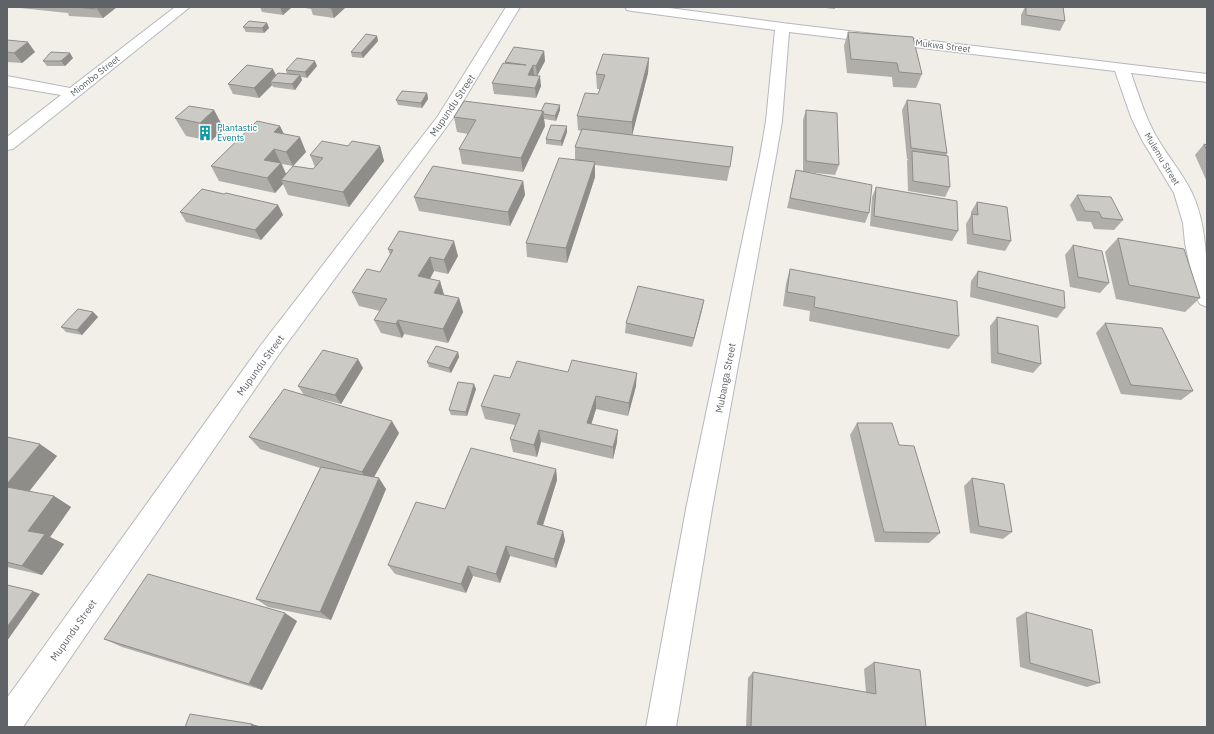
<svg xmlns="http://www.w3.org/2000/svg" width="1214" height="734" font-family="'IBM Plex Sans',sans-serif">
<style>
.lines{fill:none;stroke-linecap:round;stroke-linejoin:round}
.street-casing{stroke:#b5b8bc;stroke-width:2}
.street{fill:#fff;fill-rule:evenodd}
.wall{fill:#afaea9;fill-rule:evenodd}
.shaded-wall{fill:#8f8d8a}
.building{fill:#cccac5;stroke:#8f8d8a}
.labels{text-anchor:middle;stroke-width:3;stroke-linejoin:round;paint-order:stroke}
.far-street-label{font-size:9px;fill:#5f6368;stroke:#fff}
.far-culture-label{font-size:9px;fill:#0d838f;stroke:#fff;text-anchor:start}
.street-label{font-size:10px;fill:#5f6368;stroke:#fff}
</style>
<rect width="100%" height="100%" fill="#f1efe8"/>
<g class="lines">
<!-- street casing -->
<g class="street-casing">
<g id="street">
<polygon points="175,7 190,7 13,149 7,150 7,137 61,95 7,86 7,76 70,88"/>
<polygon points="506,7 520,7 453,118 277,357 23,727 7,727 7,698 261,345 438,116"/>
<path d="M625 7H662L782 23 1207 74V82L1131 73C1139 96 1146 120 1159 141 1169 158 1183 174 1192 193 1208 227 1207 270 1207 307L1200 304 1197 299 1185 243 1183 223 1174 193 1142 140 1131 117 1115 71 789 32 782 121 776 156 712 509 676 727H646L686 509 760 156 766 121 775 30 632 11 627 10Z"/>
</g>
</g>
<!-- street -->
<use href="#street" class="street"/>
</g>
<!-- wall -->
<g class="wall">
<polygon points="20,7 117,7 103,18 69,16 68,13 20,8"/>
<polygon points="260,7 292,7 283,15 262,12"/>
<polygon points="299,7 346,7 334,18 313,15 311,9"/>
<polygon points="816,7 835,7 835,9"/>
<polygon points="1025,7 1063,7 1065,21 1060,31 1021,25 1021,15"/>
<polygon points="1179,7 1196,7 1195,8"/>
<polygon points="267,23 269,28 264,33 246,32 243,27"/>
<polygon points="848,32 922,74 916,88 893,87 892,77 847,73 844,46"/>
<polygon points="377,36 378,41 363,58 352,57 351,52"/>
<polygon points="7,40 35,52 22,63 7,62"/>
<polygon points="544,51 545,61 537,76 541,86 536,98 494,94 492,83 505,63 505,62"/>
<polygon points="73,58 65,66 47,66 43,61"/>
<polygon points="649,58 648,73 632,135 730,167 727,181 595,165 595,177 567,263 527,257 526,243 575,160 575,147 581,131 578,130 577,116 598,94 600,89 597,89 596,74"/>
<polygon points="317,66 307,78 301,77 302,80 295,90 273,87 272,85 259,98 233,94 228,84 287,74 286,70"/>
<polygon points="427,93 428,99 422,108 398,105 396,100"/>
<polygon points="907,100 947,153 946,156 950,187 945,197 908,191 907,161 908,159 907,159 902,110"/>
<polygon points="560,105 560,110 556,121 544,119 545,126 523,172 462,164 459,149 468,134 457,132 454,117 541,111"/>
<polygon points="214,110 224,129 211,141 186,136 175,118"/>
<polygon points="806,110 839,165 835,175 806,172 869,213 865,223 787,208 796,170 803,171 803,120"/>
<path d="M280 126 284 134 306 152 293 166 313 169 315 167 310 155 348 146H380L384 161 349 207 288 195 283 184 275 193 219 181 211 166ZM282 164 293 166 286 174Z"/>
<polygon points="567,126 567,132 562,146 546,144 546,139"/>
<polygon points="1204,144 1207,145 1207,182 1195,155"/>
<polygon points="523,181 525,195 510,226 419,211 414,197"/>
<polygon points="876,187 958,231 952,241 870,226 872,197"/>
<polygon points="224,194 278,205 283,215 261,240 186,222 180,212"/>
<polygon points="1077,195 1123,220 1114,230 1094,229 1091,222 1077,221 1070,205"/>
<polygon points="977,202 1011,241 1005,251 967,244 966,224 971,215 971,212"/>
<polygon points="1118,238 1200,298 1185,312 1116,299 1105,252"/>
<polygon points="1073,245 1109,283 1100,293 1070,287 1065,255"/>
<polygon points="388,249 458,256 448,274 434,271 430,279 440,281 444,295 459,298 463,312 448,343 404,334 402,338 381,333 374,320 380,311 359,306 352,292 380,272 390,255"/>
<polygon points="790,269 959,336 949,349 809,321 810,311 783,306 786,284"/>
<polygon points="978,271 1065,308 1057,318 970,297 971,281"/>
<polygon points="702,310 692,347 625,333 626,323"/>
<polygon points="93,312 98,317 82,335 66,332 61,327"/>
<polygon points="997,317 1041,364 1033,373 991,363 990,326"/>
<polygon points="1105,323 1193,391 1181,400 1121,394 1096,333"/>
<polygon points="458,352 459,357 451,373 429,367 427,362"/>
<polygon points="363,368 341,404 304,395 298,386"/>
<polygon points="510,378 636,386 628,416 596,409 591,424 617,442 613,459 541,442 537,457 513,452 510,439 515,425 485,419 481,406"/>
<polygon points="476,389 467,416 451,415 449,410"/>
<polygon points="857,423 899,445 940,533 929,543 875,542 850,435"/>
<polygon points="399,433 374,477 386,489 331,620 268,607 256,599 320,468 260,449 249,437"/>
<polygon points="7,437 57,456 29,491 54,496 71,507 50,537 64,544 42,575 7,567"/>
<polygon points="556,469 557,480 543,525 563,531 565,541 556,568 510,556 500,583 473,576 466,593 395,574 388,565 445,509"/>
<polygon points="972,478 1012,532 1003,539 970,533 964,486"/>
<polygon points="1026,612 1100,683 1087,687 1020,667 1016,618"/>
<polygon points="297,621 262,690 122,647 104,639"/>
<polygon points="874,662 926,727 746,727 748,678 753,672 866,692 864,669"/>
</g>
<!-- shaded-wall -->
<g class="shaded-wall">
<polygon points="99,7 117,7 103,18 97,9"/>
<polygon points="280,7 292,7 283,15"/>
<polygon points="332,7 346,7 334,18 331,8"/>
<polygon points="267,23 269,28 264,33 262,28"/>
<polygon points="377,36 378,41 363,58 361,53"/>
<polygon points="28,42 35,52 22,63 14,53"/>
<polygon points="544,51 545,61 537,76 536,66"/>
<polygon points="70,53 73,58 65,66 61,61"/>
<polygon points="649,58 648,73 632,136 632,122"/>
<polygon points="315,61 317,66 307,78 305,72"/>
<polygon points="533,65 534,76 528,75"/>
<polygon points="273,69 278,79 270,82 272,85 259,98 254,88"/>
<polygon points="300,75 302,80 295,90 292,84"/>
<polygon points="540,76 541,86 536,98 535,88"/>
<polygon points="427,93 428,99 422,108 421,103"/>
<polygon points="560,105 560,110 556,121 555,116"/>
<polygon points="214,110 224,129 211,141 200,123"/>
<polygon points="543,111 545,126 523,172 521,158"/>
<polygon points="280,126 287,141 274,132"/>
<polygon points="567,126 567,132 562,146 561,141"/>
<polygon points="300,137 306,152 293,166 286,152"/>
<polygon points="380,146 384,161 349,207 343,192"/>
<polygon points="274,149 288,178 281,180 283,184 275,193 267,178 264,160"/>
<polygon points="595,162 595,177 567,263 566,248"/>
<polygon points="523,181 525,195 510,226 508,212"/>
<polygon points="278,205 283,215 261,240 255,230"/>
<polygon points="454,241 458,256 448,274 444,260"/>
<polygon points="430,257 434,271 423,291 418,276"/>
<polygon points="440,281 444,295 434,293"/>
<polygon points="459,298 463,312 448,343 443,329"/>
<polygon points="704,300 702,310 692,347 694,338"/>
<polygon points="93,312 98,317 82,335 77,330"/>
<polygon points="398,320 404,334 402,338 396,324"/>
<polygon points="458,352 459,357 451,373 449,368"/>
<polygon points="358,359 363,368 341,404 335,395"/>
<polygon points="637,373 636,386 628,416 629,403"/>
<polygon points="474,384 476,389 467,416 466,412"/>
<polygon points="596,396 596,409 588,435 587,423"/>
<polygon points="392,421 399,433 370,484 362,472"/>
<polygon points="539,430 541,442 537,457 534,445"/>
<polygon points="618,430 617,442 613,459 613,447"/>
<polygon points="40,444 57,456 24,498 7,487 7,484"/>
<polygon points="556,469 557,480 540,535 537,524"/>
<polygon points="379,478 386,489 331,620 320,612"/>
<polygon points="54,496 71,507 50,537 64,544 42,575 22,566 28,531"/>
<polygon points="563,531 565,541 556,568 554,559"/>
<polygon points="506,546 510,556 500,583 496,574"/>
<polygon points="468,566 473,576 466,593 461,584"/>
<polygon points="33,591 40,594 7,641 7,627"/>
<polygon points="285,613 297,621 262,690 249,684"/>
<polygon points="252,724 262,727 251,727"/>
</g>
<!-- building -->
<g class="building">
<polygon points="77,7 99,7 97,9"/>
<polygon points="323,7 332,7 331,8"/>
<polygon points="1026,7 1063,7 1065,21 1026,15"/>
<polygon points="249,21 267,23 262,28 243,27"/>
<polygon points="848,32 913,37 922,74 899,72 897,63 851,59"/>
<polygon points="366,34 377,36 361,53 351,52"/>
<polygon points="7,40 28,42 14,53 7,52"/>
<polygon points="514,47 544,51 536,66 533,65 528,75 540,76 535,88 492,83 503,63 526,65 505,62"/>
<polygon points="51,52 70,53 61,61 43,61"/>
<polygon points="603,54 649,58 632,122 577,116 585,93 598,94 605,75 596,74"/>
<polygon points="297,58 315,61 305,72 286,70"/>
<polygon points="247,65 273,69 254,88 228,84"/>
<polygon points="278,73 300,75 292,84 270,82"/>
<polygon points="402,91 427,93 421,103 396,100"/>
<polygon points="907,100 940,104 947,153 911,148"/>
<polygon points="464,101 543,111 521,158 459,149 476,120 454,117"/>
<polygon points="545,103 560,105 555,116 544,114 543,111 541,111"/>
<polygon points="189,106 214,110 200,123 175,118"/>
<polygon points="806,110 837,113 839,165 806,161"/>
<polygon points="257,121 280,126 274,132 300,137 286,152 274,149 264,160 281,163 267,178 211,166"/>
<polygon points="551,125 567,126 561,141 546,139"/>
<polygon points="582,129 733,147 730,167 575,147"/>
<polygon points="322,141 348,146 352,141 380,146 343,192 281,180 293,166 313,169 323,158 310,155"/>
<polygon points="1204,144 1207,145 1207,151"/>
<polygon points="912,151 948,156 950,187 913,181"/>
<polygon points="559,158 595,162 566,248 526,243"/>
<polygon points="433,166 523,181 508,212 414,197"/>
<polygon points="796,170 872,185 869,213 790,198"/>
<polygon points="876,187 957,201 958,231 874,216"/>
<polygon points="202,189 224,194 226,193 278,205 255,230 180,212"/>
<polygon points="1077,195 1111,197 1123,220 1102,218 1099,212 1085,211"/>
<polygon points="977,202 1007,207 1011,241 973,234 972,214 978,215"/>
<polygon points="399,231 454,241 444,260 430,257 418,276 440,281 434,293 459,298 443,329 398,320 396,324 374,320 387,299 352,292 367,269 380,272 393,250 388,249"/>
<polygon points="1118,238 1184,249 1200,298 1129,285"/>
<polygon points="1073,245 1102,251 1109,283 1078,277"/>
<polygon points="790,269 957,301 959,336 814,307 815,297 787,292"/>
<polygon points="978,271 1064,291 1065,308 977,287"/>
<polygon points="638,286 704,300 694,338 626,323"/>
<polygon points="78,309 93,312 77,330 61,327"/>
<polygon points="997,317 1038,326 1041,364 998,353"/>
<polygon points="1105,323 1162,328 1193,391 1131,385"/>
<polygon points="436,346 458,352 449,368 427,362"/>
<polygon points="323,350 358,359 335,395 298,386"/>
<polygon points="572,360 637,373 629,403 596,396 587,423 618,430 613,447 539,430 534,445 510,439 520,414 481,406 494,375 510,378 517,361 568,372"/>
<polygon points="458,382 474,384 466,412 449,410"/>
<polygon points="284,389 392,421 362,472 249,437"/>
<polygon points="857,423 892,423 899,445 914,446 940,533 884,532"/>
<polygon points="7,437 40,444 7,484"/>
<polygon points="471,448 556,469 537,524 563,531 554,559 506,546 496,574 468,566 461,584 388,565 416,502 445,509"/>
<polygon points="321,467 379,478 320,612 256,599"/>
<polygon points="972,478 1004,484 1012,532 979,526"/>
<polygon points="7,487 54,496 28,531 45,534 22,566 7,562"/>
<polygon points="148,574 285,613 249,684 104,639"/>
<polygon points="7,585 33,591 7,627"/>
<polygon points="1026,612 1092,630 1100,683 1030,663"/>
<polygon points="874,662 920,670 926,727 751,727 753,672 876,694"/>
<polygon points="190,714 252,724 251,727 185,727"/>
</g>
<!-- icons -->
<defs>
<g id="building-bare" transform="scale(1.2)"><path d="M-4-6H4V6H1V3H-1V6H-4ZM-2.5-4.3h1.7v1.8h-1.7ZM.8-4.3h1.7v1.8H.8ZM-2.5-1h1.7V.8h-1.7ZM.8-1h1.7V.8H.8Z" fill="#0f9aa8" stroke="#fff" stroke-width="2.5" paint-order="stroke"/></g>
</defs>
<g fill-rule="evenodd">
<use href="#building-bare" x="205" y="133"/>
</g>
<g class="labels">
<!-- far-street labels -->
<g class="far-street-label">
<text transform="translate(943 46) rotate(7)" y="3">Mukwa Street</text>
<text transform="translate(95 76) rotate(-38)" y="3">Miombo Street</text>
<text transform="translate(1162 159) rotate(59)" y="3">Mulemu Street</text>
</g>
<!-- far-culture labels -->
<g class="far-culture-label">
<text x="217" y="131">Plantastic<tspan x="217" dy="10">Events</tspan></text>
</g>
<!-- street labels -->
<g class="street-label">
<text transform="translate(452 105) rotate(-56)" y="4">Mupundu Street</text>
<text transform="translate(260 365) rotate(-54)" y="4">Mupundu Street</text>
<text transform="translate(725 378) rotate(-79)" y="4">Mubanga Street</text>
<text transform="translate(73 630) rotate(-55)" y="4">Mupundu Street</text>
</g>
</g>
<!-- border -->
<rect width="1214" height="734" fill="none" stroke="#5f6368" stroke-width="16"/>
</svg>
